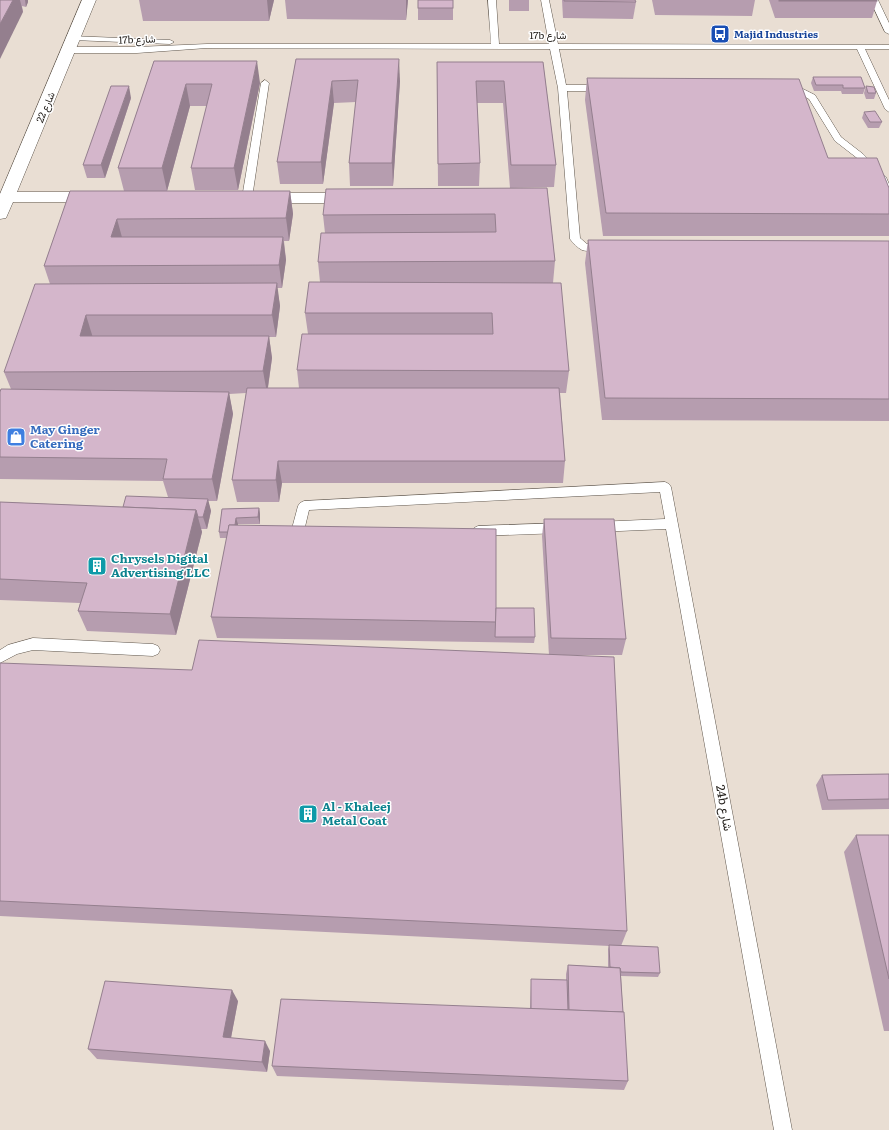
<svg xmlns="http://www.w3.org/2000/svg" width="889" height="1130" font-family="Literata,Vazirmatn,serif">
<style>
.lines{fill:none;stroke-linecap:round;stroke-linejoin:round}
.lane-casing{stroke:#5f564c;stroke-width:1}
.street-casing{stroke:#5f564c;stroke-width:1}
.lane{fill:#fff;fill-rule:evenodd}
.street{fill:#fff;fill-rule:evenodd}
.wall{fill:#b69daf}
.shaded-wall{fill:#947f8e}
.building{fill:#d4b6cb;stroke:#947f8e}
.labels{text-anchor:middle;stroke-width:3;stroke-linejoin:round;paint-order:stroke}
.far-transit-label{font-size:10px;font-weight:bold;fill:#164399;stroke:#fff;text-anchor:start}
.far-street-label{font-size:10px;fill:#26221e;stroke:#fff}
.shop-label{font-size:12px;font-weight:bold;fill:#366cbe;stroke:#fff;text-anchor:start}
.culture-label{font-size:12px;font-weight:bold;fill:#0d838f;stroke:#fff;text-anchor:start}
.street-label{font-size:12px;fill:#26221e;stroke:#fff}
</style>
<rect width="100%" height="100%" fill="#e9ded3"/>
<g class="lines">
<!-- lane casing -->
<g class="lane-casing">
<g id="lane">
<path d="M488 0H496L499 44H549L541 0H549L558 44 889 45V49H865L889 100V112L885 109 857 49H559L566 85H604L608 88 604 91H567L580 238 587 244H605L610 247C606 252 588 252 582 250 578 248 573 243 570 239L558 88 550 49 207 48 137 53H68L64 50 68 47H137L207 44H491Z"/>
<polygon points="870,0 878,0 889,23 889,34 885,32"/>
<polygon points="70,36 170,40 174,42 170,44 73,40 70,40 69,38"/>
<polygon points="265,80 269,83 252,198 247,201 242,198 261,83"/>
<polygon points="787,87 803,89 815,95 841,137 863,154 886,177 889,184 889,205 884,202 878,180 857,158 835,141 809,99 798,93 784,92 783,90"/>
<polygon points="665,482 669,484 671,487 792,1130 774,1130 666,529 596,532 592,530 590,527 592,524 596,522 665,519 660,492 309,510 304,531 308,533 309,536 308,539 303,541 291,539 290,536 298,506 300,503 304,501"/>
<polygon points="561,523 565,525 567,528 565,531 561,533 478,536 474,534 472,531 474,528 478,526"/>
<polygon points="33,638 153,644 158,646 160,650 158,654 153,656 33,650 17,654 0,663 0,650 8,645"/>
</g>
</g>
<!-- street casing -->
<g class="street-casing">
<g id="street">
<polygon points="82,0 96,0 17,192 98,192 104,194 106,197 104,200 98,202 13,202 6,218 0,219 0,194"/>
<polygon points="261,193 354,193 360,195 362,198 360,201 354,203 261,203 255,201 253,198 255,195"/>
</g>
</g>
<!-- lane -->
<use href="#lane" class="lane"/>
<!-- street -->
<use href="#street" class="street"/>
</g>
<!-- wall -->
<g class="wall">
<polygon points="0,0 28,0 28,2 26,7 22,6 23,12"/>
<polygon points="139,0 274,0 269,21 143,21"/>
<polygon points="285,0 408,0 406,20 287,19"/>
<rect x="418" y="0" width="35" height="20"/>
<rect x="509" y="0" width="20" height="11"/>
<polygon points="562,0 635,0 636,2 633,19 563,18"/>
<polygon points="652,0 755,0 752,16 655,15"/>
<polygon points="769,0 877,0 877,1 872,18 775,18"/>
<polygon points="296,59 400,81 393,186 350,186 349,163 356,102 334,103 323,184 280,184 277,162"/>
<polygon points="154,61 260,83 238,190 195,190 191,168 207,106 190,106 167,191 124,191 118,168"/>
<polygon points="437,62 543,62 556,165 554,187 510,188 503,103 477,103 480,163 479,186 438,186"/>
<polygon points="813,77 865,88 863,94 842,94 841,91 814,91 811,83"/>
<polygon points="587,78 828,158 889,188 889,236 603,236 585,100"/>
<polygon points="866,86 876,93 874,99 866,99 864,93"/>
<polygon points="131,98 105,178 87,178 83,165"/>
<polygon points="864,112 882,122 879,128 868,128 862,118"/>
<polygon points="547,188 555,261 553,283 569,371 566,393 560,393 565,461 563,483 282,483 279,502 237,502 232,480 246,393 229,394 233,414 217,501 208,501 211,511 207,529 201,529 202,532 176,635 87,631 78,611 80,603 0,600 0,502 123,507 168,497 163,481 0,479 0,392 11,389 4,372 50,284 44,266 70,191 290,191 293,214 289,241 284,241 286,260 282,288 277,288 280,306 276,337 269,337 272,358 268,388 299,388 297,370 308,334 305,313 320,282 318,262 325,233 323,215"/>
<polygon points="588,240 889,241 889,421 602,420 585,263"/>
<polygon points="259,508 260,514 260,524 238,524 237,525 496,608 535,637 534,643 217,638 211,617 227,538 220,538 219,532 222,509"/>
<polygon points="544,519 626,639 622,655 549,655 542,536"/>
<polygon points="0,663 627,931 621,946 660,973 658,977 621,976 623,1012 628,1081 624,1090 277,1076 272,1066 530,1009 531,983 531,979 566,980 566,974 568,965 608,967 608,949 609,946 0,916"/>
<polygon points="889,774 889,809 822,810 816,785 822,775"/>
<polygon points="856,835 889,835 889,1031 884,1031 844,852"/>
<polygon points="238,1001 231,1038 270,1051 267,1072 97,1059 88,1049"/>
</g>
<!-- shaded-wall -->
<g class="shaded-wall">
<polygon points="13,0 20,0 23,12 0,59 0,24"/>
<polygon points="25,0 28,0 28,2 26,7"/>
<polygon points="267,0 274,0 269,21"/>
<polygon points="406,0 408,0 406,20"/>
<polygon points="399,59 400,81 393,186 392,163"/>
<polygon points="257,61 260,83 238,190 234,168"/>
<polygon points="332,81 334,103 323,184 321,162"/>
<polygon points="186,84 190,106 167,191 162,168"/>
<polygon points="129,86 131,98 105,178 101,165"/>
<polygon points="290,191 293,214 289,241 286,218"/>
<polygon points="117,219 123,241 111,237"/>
<polygon points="283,237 286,260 282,288 279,265"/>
<polygon points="277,283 280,306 276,337 272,315"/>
<polygon points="86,315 93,338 80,336"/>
<polygon points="269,336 272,358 267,393 263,371"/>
<polygon points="229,392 233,414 217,501 212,479"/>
<polygon points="278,461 282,483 279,502 276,480"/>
<polygon points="208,499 211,511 207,529 203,517"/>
<polygon points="259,508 260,514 260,524 258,517"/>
<polygon points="196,510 202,532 176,635 170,614"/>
<polygon points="236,518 238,524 236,538 234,532"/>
<polygon points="232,990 238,1001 229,1048 223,1037"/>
<polygon points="265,1041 270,1051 267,1072 262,1062"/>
</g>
<!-- building -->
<g class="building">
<polygon points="0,0 13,0 0,24"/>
<rect x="418" y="0" width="35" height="8"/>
<polygon points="564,0 635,0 636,2 564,1"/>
<rect x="779" y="0" width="98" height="1"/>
<polygon points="296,59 399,59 392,163 349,163 358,80 332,81 321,162 277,162"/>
<polygon points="154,61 257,61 234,168 191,168 212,84 186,84 162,168 118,168"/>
<polygon points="437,62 543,62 556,165 511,165 504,81 476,81 480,163 438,164"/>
<polygon points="813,77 861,77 865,88 843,88 843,85 816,85"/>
<polygon points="587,78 799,79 828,158 877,158 889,188 889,214 606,213"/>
<polygon points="111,86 129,86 101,165 83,165"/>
<polygon points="866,86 874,87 876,93 868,93"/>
<polygon points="875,111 882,122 870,122 864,112"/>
<polygon points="547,188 555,261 318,262 321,233 496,232 495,214 323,215 326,189"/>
<polygon points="70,191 290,191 286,218 117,219 111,237 283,237 279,265 44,266"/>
<polygon points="588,240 889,241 889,399 605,398"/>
<polygon points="309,282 561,283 569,371 297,370 302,334 493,334 492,313 305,313"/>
<polygon points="277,283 272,315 86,315 80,336 269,336 263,371 4,372 35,284"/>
<polygon points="247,388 559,388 565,461 278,461 276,480 232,480"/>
<polygon points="1,389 229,392 212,479 163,479 167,459 0,457 0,392"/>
<polygon points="126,496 208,499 203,517 198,517 196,510 123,507"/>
<polygon points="0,502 196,510 170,614 78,611 87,583 0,579"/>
<polygon points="259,508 258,517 236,518 235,525 229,525 228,532 219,532 222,509"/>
<polygon points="544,519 614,519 626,639 551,638"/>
<polygon points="229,525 496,529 496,622 211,617"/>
<polygon points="496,608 534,608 535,637 495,637"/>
<polygon points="199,640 614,657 627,931 0,901 0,663 192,670"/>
<polygon points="889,774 889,799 828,800 822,775"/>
<polygon points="856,835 889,835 889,979"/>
<polygon points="609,945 658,947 660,973 621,972 620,968 610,967"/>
<polygon points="568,965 620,968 623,1012 569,1010"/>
<polygon points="531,979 567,980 568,1010 531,1009"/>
<polygon points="105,981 232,990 223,1037 265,1041 262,1062 88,1049"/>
<polygon points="281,999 624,1012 628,1081 272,1066"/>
</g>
<!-- icons -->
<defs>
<g id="bus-square" transform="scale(1)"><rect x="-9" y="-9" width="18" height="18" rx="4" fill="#1a4fb4" stroke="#fff"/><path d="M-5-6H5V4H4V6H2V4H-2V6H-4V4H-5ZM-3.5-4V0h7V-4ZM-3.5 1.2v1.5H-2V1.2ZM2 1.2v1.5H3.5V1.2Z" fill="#fff"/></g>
<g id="shop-square" transform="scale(1)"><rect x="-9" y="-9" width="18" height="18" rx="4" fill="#3f7fe0" stroke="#fff"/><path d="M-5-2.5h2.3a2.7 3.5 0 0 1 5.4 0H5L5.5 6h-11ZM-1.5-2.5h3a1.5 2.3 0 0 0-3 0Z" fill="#fff"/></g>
<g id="building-square" transform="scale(1)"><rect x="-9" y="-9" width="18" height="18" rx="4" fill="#0f9aa8" stroke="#fff"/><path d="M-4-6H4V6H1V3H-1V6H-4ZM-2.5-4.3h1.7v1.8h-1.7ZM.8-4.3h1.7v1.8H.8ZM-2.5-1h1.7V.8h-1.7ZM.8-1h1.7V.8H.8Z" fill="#fff"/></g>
</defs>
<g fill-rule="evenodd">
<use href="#bus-square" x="720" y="34"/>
<use href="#shop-square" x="16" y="437"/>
<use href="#building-square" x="97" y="566"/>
<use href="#building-square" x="308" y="814"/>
</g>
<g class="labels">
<!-- far-transit labels -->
<g class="far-transit-label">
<text x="734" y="38">Majid Industries</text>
</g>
<!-- far-street labels -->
<g class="far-street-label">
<text x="548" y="39">17b شارع</text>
<text transform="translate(137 39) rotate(-2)" y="4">17b شارع</text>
<text transform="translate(45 107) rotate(-67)" y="4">شارع 22</text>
</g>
<!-- shop labels -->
<g class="shop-label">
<text x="30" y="434">May Ginger<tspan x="30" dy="14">Catering</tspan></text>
</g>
<!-- culture labels -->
<g class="culture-label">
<text x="111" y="563">Chrysels Digital<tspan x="111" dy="14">Advertising LLC</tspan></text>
<text x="322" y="811">Al - Khaleej<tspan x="322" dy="14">Metal Coat</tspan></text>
</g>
<!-- street labels -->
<g class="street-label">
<text transform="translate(724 808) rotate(80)" y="4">24b شارع</text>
</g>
</g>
</svg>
